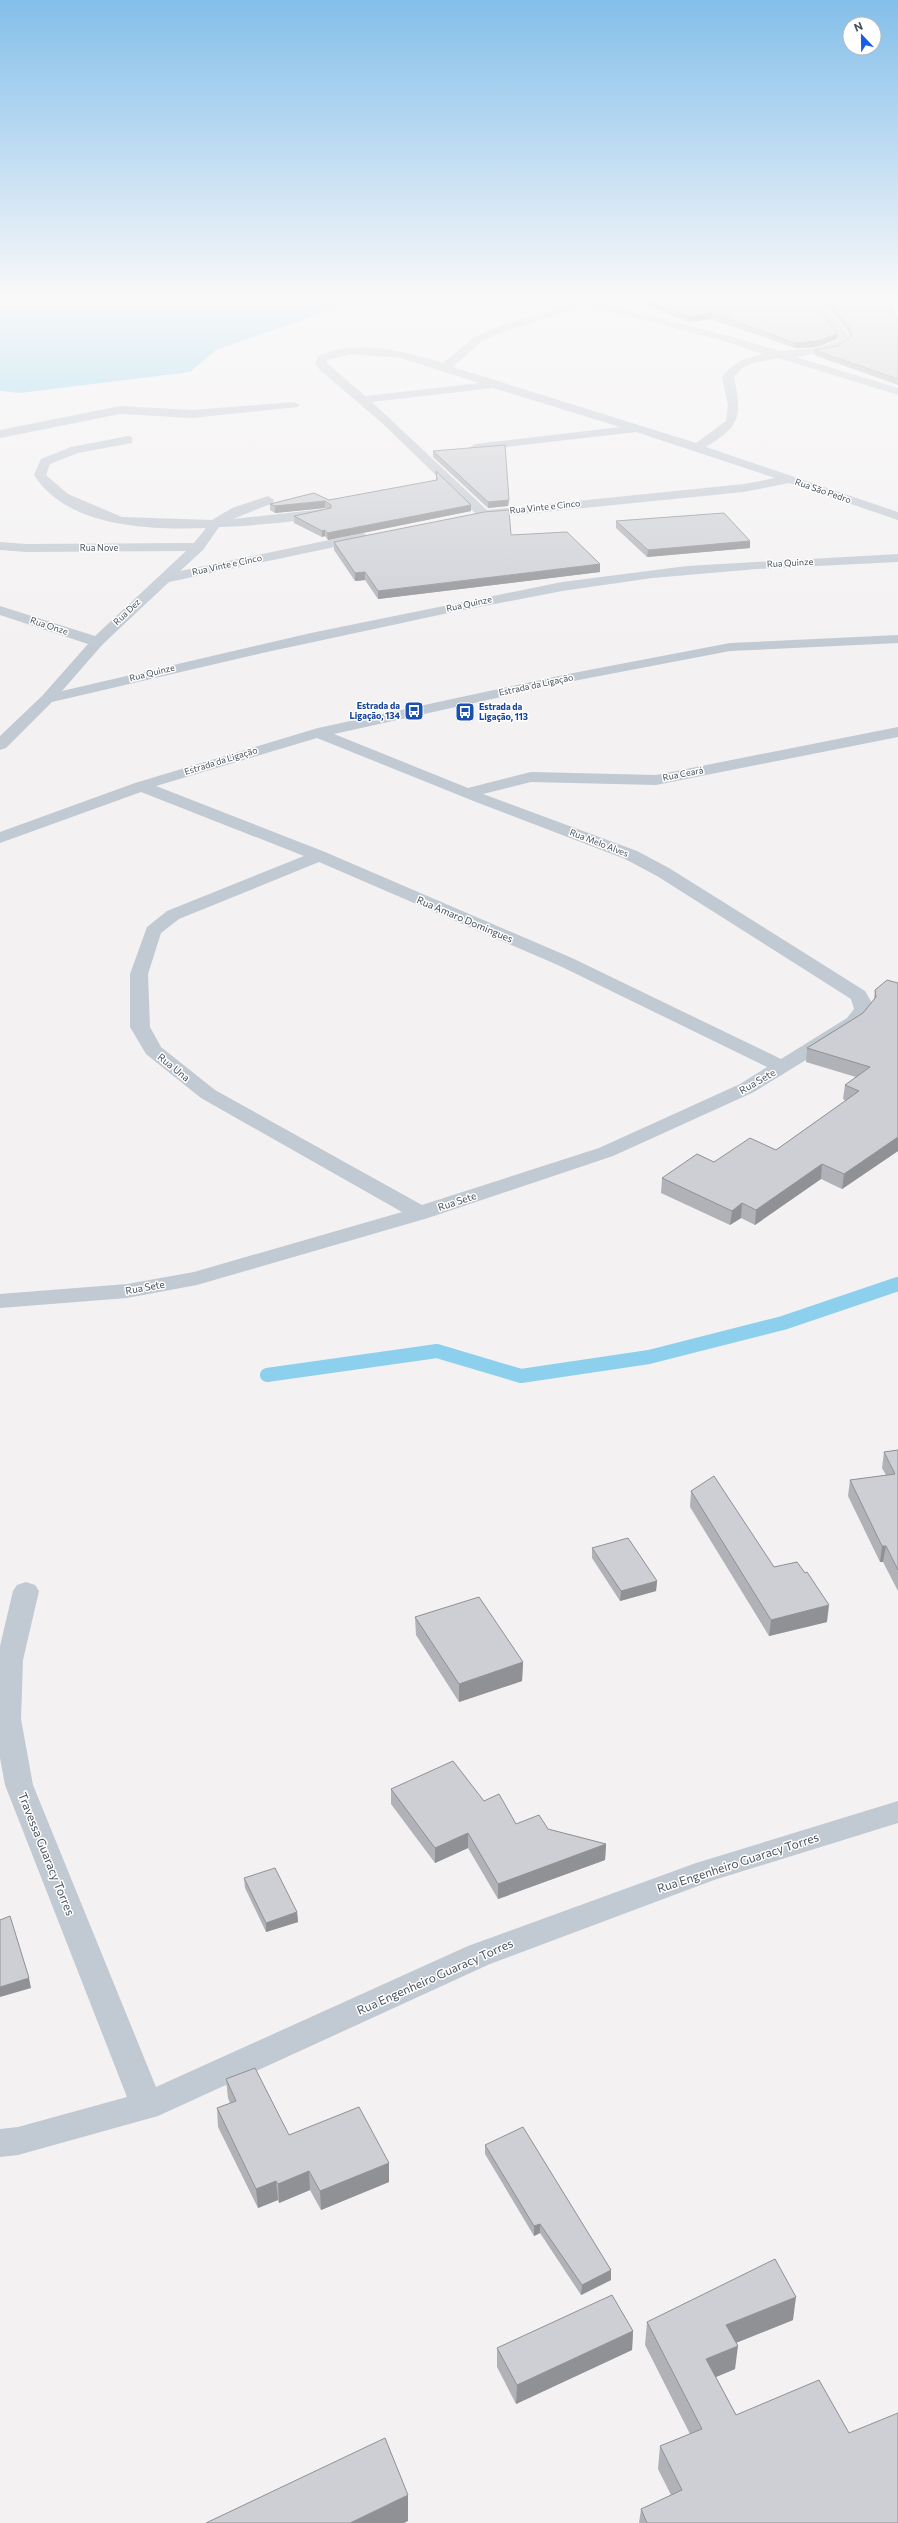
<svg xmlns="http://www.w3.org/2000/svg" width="898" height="2523" font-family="Commissioner,sans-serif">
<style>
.water{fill:#8cd0ed}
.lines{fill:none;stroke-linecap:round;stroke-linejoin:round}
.stream-far1{stroke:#8cd0ed;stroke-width:10}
.stream{stroke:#8cd0ed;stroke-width:14}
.minor{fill:#c1c9d2;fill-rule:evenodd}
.wall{fill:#b0b2b7}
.shaded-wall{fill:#909195}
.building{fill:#cdcfd5;stroke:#909195}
.labels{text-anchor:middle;stroke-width:3;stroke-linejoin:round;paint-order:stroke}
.far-street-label{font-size:9px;fill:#48525f;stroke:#fff}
.far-transit-label{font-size:9px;font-weight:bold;fill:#164399;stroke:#fff;text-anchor:end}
.street-label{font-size:10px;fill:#48525f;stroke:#fff}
.near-street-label{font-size:12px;fill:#48525f;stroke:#fff}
</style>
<rect width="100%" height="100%" fill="#f3f1f1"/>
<!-- water -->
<polygon class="water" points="0,295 397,295 354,302 216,350 190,372 20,393 0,391"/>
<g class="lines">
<!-- stream-far1 -->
<polyline class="stream-far1" points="896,1285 898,1284"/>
<!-- stream -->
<polyline class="stream" points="267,1375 437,1351 521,1376 649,1357 783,1323 898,1284"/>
<!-- minor -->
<g class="minor">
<path d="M594 295 603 297 596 302 729 336 780 351 817 348 839 340 817 308 818 306H826L847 333 850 341 836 350 796 357 898 388V395L778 358 753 363 741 369 734 377C742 417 741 425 706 447L898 512V520L789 483 744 492 484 518 476 517 475 513 382 423 320 370 315 363 318 356C358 339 404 351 443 363L473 338 494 328 582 301ZM586 306 721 340 763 354C746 358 733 362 722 377L728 405 726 421 696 443 453 367 481 342 502 332ZM352 354 401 358 479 383 365 396 327 363V360ZM493 388 620 427 475 444 469 448 471 451 636 432 775 478 744 484 487 510 372 402Z"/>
<polygon points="294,402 300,405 298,407 192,418 120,414 0,438 0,430 120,406 192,410"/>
<path d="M128 436 132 437V443L78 453 50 464 46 475 68 494 122 517 212 520 232 508 268 496 274 500 273 503 233 519 323 509 329 513C324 521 234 527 219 527L203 550 180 571 363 533 370 537 363 541 169 582 102 645 62 691 311 633 562 582 687 566 898 554V562L757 569 652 578 562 591 453 612 267 652 52 702 6 748 0 750V736L42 696 88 644 0 615V606L95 636 186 551 26 552 0 550V542L26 544 194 543 206 528C150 530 68 528 34 475L41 459 71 447Z"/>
<path d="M898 635V643L730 651 568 682 334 734 468 788 531 772 656 775 898 727V737L656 785 531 782 483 794 637 851 669 868 865 991 872 1003 873 1010 861 1026 754 1092 613 1156 428 1218 197 1285 127 1298 0 1308V1294L127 1284 194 1272 402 1212 201 1098 146 1054 130 1027V974L147 927 167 911 304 856 141 792 0 843V832L135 783 318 728 568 674 730 643ZM317 738 476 802 625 859 657 876 851 999 854 1009 847 1018 781 1059 572 958 325 852 156 786ZM319 862 560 966 767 1067 740 1084 599 1148 422 1205 215 1090 161 1047 150 1027 148 974 161 933 179 919Z"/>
<polygon points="26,1582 35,1585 39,1591 23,1660 21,1719 33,1785 156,2087 468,1946 696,1863 898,1801 898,1823 714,1880 490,1964 158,2116 18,2155 0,2157 0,2129 18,2127 127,2097 5,1785 0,1758 0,1646 13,1591 17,1585"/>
</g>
</g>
<!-- wall -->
<g class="wall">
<polygon points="635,295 886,295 898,321 898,385 814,355 814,350 837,346 850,337 848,332 826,304 818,304 818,305 837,334 837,339 817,347 795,348 711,319 688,322 634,301"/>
<polygon points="433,451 509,500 508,506 488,508 433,457"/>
<polygon points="436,471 471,511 328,540 325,536 322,537 294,523 294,516 327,509 325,508 275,513 270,510 270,504 329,500 436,481"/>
<polygon points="616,521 750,541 750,548 647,557 616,528"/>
<polygon points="511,535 600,564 600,572 378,599 365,580 355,581 334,550 334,542"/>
<polygon points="898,983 898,1151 842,1189 821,1179 755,1225 741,1218 730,1225 661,1193 662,1178 714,1162 776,1150 846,1101 843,1099 845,1085 856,1077 806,1062 807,1048 863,1013 874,999 875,990"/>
<polygon points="898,1450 898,1591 883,1562 880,1562 848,1496 850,1480 886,1475 882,1468 884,1452"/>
<polygon points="691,1491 774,1567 827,1622 769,1636 690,1507"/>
<polygon points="592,1548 657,1581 656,1591 620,1601 592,1558"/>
<polygon points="415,1617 523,1662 522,1681 459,1702 416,1635"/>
<polygon points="391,1789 484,1801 516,1824 548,1829 606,1844 605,1860 498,1899 468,1848 435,1863 391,1804"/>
<polygon points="244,1878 297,1912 298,1922 266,1932 245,1888"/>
<polygon points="226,2079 289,2135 389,2182 321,2210 310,2190 279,2203 278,2200 258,2208 218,2127 217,2108 230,2103 228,2098"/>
<polygon points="485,2145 611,2280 581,2295 540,2233 534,2236 485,2154"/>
<polygon points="793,2320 736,2343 735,2369 716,2377 736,2415 898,2523 639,2523 641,2509 671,2495 658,2469 660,2446 690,2434 645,2345 647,2322"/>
<polygon points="633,2331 632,2350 516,2404 497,2367 497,2348"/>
</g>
<!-- shaded-wall -->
<g class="shaded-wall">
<polygon points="712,313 711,319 688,322 689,317"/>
<polygon points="837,334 837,339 817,347 795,348 795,343"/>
<polygon points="509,500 508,506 488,508 488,502"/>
<polygon points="325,501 325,508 275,513 275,506"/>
<polygon points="471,505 471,511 328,540 327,533"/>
<polygon points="325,530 325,536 322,537 322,531"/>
<polygon points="750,541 750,548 647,557 648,550"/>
<polygon points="600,564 600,572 378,599 378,591"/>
<polygon points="365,572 365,580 355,581 355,573"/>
<polygon points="898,1137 898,1151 842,1189 844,1174"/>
<polygon points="822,1164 821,1179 755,1225 756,1210"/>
<polygon points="742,1203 741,1218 730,1225 732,1211"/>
<polygon points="882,1546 886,1546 883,1562 880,1562"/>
<polygon points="657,1581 656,1591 620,1601 621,1591"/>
<polygon points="829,1605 827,1622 769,1636 771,1620"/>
<polygon points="523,1662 522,1681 459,1702 459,1684"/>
<polygon points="468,1833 468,1848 435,1863 435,1848"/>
<polygon points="606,1844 605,1860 498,1899 498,1884"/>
<polygon points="297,1912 298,1922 266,1932 266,1923"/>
<polygon points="29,1978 31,1988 0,1997 0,1987"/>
<polygon points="389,2163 389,2182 321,2210 320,2191"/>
<polygon points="309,2171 310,2190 279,2203 278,2184"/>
<polygon points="276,2181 278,2200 258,2208 256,2189"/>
<polygon points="540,2224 540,2233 534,2236 534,2226"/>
<polygon points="611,2270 611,2280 581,2295 582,2285"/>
<polygon points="796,2297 793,2320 723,2348 726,2325"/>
<polygon points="633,2331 632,2350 516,2404 517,2385"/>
<polygon points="738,2346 735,2369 704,2382 706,2359"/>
<polygon points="408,2495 408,2521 404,2523 350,2523"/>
</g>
<!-- building -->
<g class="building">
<polygon points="635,295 886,295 898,321 898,379 814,350 837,346 852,336 849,327 826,299 818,299 816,303 837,334 817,341 795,343 712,313 689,317"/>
<polygon points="505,445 509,500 488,502 433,451"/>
<polygon points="436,471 471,505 327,533 325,530 322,531 294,516 331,508 331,505 325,501 275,506 270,504 314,493 329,500 437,480"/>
<polygon points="509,510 511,535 567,532 600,564 378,591 365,572 355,573 334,542 484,512"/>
<polygon points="724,513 750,541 648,550 616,521"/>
<polygon points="887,980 898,983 898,1137 844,1174 822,1164 756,1210 742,1203 732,1211 662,1178 697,1154 714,1162 750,1138 776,1150 859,1091 845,1085 870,1067 807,1048 863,1013 876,997 875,990"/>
<polygon points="898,1450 898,1570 886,1546 882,1546 850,1480 895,1474 884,1452"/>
<polygon points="714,1476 774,1567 797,1562 805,1573 807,1572 829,1605 771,1620 691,1491"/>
<polygon points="628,1538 657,1581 621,1591 592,1548"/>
<polygon points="479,1597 523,1662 459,1684 415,1617"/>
<polygon points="453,1761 484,1801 499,1794 516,1824 539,1815 548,1829 606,1844 498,1884 468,1833 435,1848 391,1789"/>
<polygon points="275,1868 297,1912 266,1923 244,1878"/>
<polygon points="10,1916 29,1978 0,1987 0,1920"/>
<polygon points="255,2068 289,2135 359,2107 389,2163 320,2191 309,2171 278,2184 276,2181 256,2189 217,2108 236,2101 226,2079"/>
<polygon points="523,2127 611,2270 582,2285 540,2224 534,2226 485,2145"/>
<polygon points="775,2259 796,2297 726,2325 738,2346 706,2359 736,2415 819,2380 849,2433 898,2413 898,2523 647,2523 641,2509 682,2490 660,2446 702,2429 647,2322"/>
<polygon points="612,2295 633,2331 517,2385 497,2348"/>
<polygon points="385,2438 408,2495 350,2523 206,2523"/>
</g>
<!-- sky -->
<linearGradient id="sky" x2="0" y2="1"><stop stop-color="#83bfea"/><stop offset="0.46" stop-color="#faf9f9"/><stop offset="1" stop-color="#faf9f9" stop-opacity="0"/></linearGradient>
<rect width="898" height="648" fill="url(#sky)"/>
<!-- icons -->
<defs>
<g id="bus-square" transform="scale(1)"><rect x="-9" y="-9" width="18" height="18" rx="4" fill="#1a4fb4" stroke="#fff"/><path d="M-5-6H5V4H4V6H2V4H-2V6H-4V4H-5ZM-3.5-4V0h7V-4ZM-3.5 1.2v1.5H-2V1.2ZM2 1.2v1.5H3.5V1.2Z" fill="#fff"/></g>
</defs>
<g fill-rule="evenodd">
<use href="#bus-square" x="414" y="711"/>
<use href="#bus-square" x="465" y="712"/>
</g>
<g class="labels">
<!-- far-street labels -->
<g class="far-street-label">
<text transform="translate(823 491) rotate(19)" y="3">Rua São Pedro</text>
<text transform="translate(545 507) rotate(-6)" y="3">Rua Vinte e Cinco</text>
<text x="99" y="551">Rua Nove</text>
<text transform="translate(790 563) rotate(-3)" y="3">Rua Quinze</text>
<text transform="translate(227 565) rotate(-12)" y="3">Rua Vinte e Cinco</text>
<text transform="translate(469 604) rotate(-12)" y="3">Rua Quinze</text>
<text transform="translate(127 612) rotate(-44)" y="3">Rua Dez</text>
<text transform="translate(49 626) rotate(18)" y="3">Rua Onze</text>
<text transform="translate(152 673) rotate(-14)" y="3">Rua Quinze</text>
<text transform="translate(536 685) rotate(-12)" y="3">Estrada da Ligação</text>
<text transform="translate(221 761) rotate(-17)" y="3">Estrada da Ligação</text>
<text transform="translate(683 774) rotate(-11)" y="3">Rua Ceará</text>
<text transform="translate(599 843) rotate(21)" y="3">Rua Melo Alves</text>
</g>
<!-- far-transit labels -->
<g class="far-transit-label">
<text x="400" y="709">Estrada da<tspan x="400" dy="10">Ligação, 134</tspan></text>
<text x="479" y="710" text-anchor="start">Estrada da<tspan x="479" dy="10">Ligação, 113</tspan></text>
</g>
<!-- street labels -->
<g class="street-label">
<text transform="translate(465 919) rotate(23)" y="4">Rua Amaro Domingues</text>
<text transform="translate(174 1067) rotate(39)" y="4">Rua Una</text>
<text transform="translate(757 1081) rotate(-30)" y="4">Rua Sete</text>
<text transform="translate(457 1201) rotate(-18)" y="4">Rua Sete</text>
<text transform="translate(145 1287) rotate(-10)" y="4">Rua Sete</text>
</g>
<!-- near-street labels -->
<g class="near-street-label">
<text transform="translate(46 1854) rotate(68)" y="4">Travessa Guaracy Torres</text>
<text transform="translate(738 1863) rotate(-18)" y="4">Rua Engenheiro Guaracy Torres</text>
<text transform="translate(435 1977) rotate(-24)" y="4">Rua Engenheiro Guaracy Torres</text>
</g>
</g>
<!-- north arrow -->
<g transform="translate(862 36) rotate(338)"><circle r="19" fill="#ffffff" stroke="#b6babf"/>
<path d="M0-3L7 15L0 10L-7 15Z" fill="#175de7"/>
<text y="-6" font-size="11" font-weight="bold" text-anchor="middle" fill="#48525f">N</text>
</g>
</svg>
